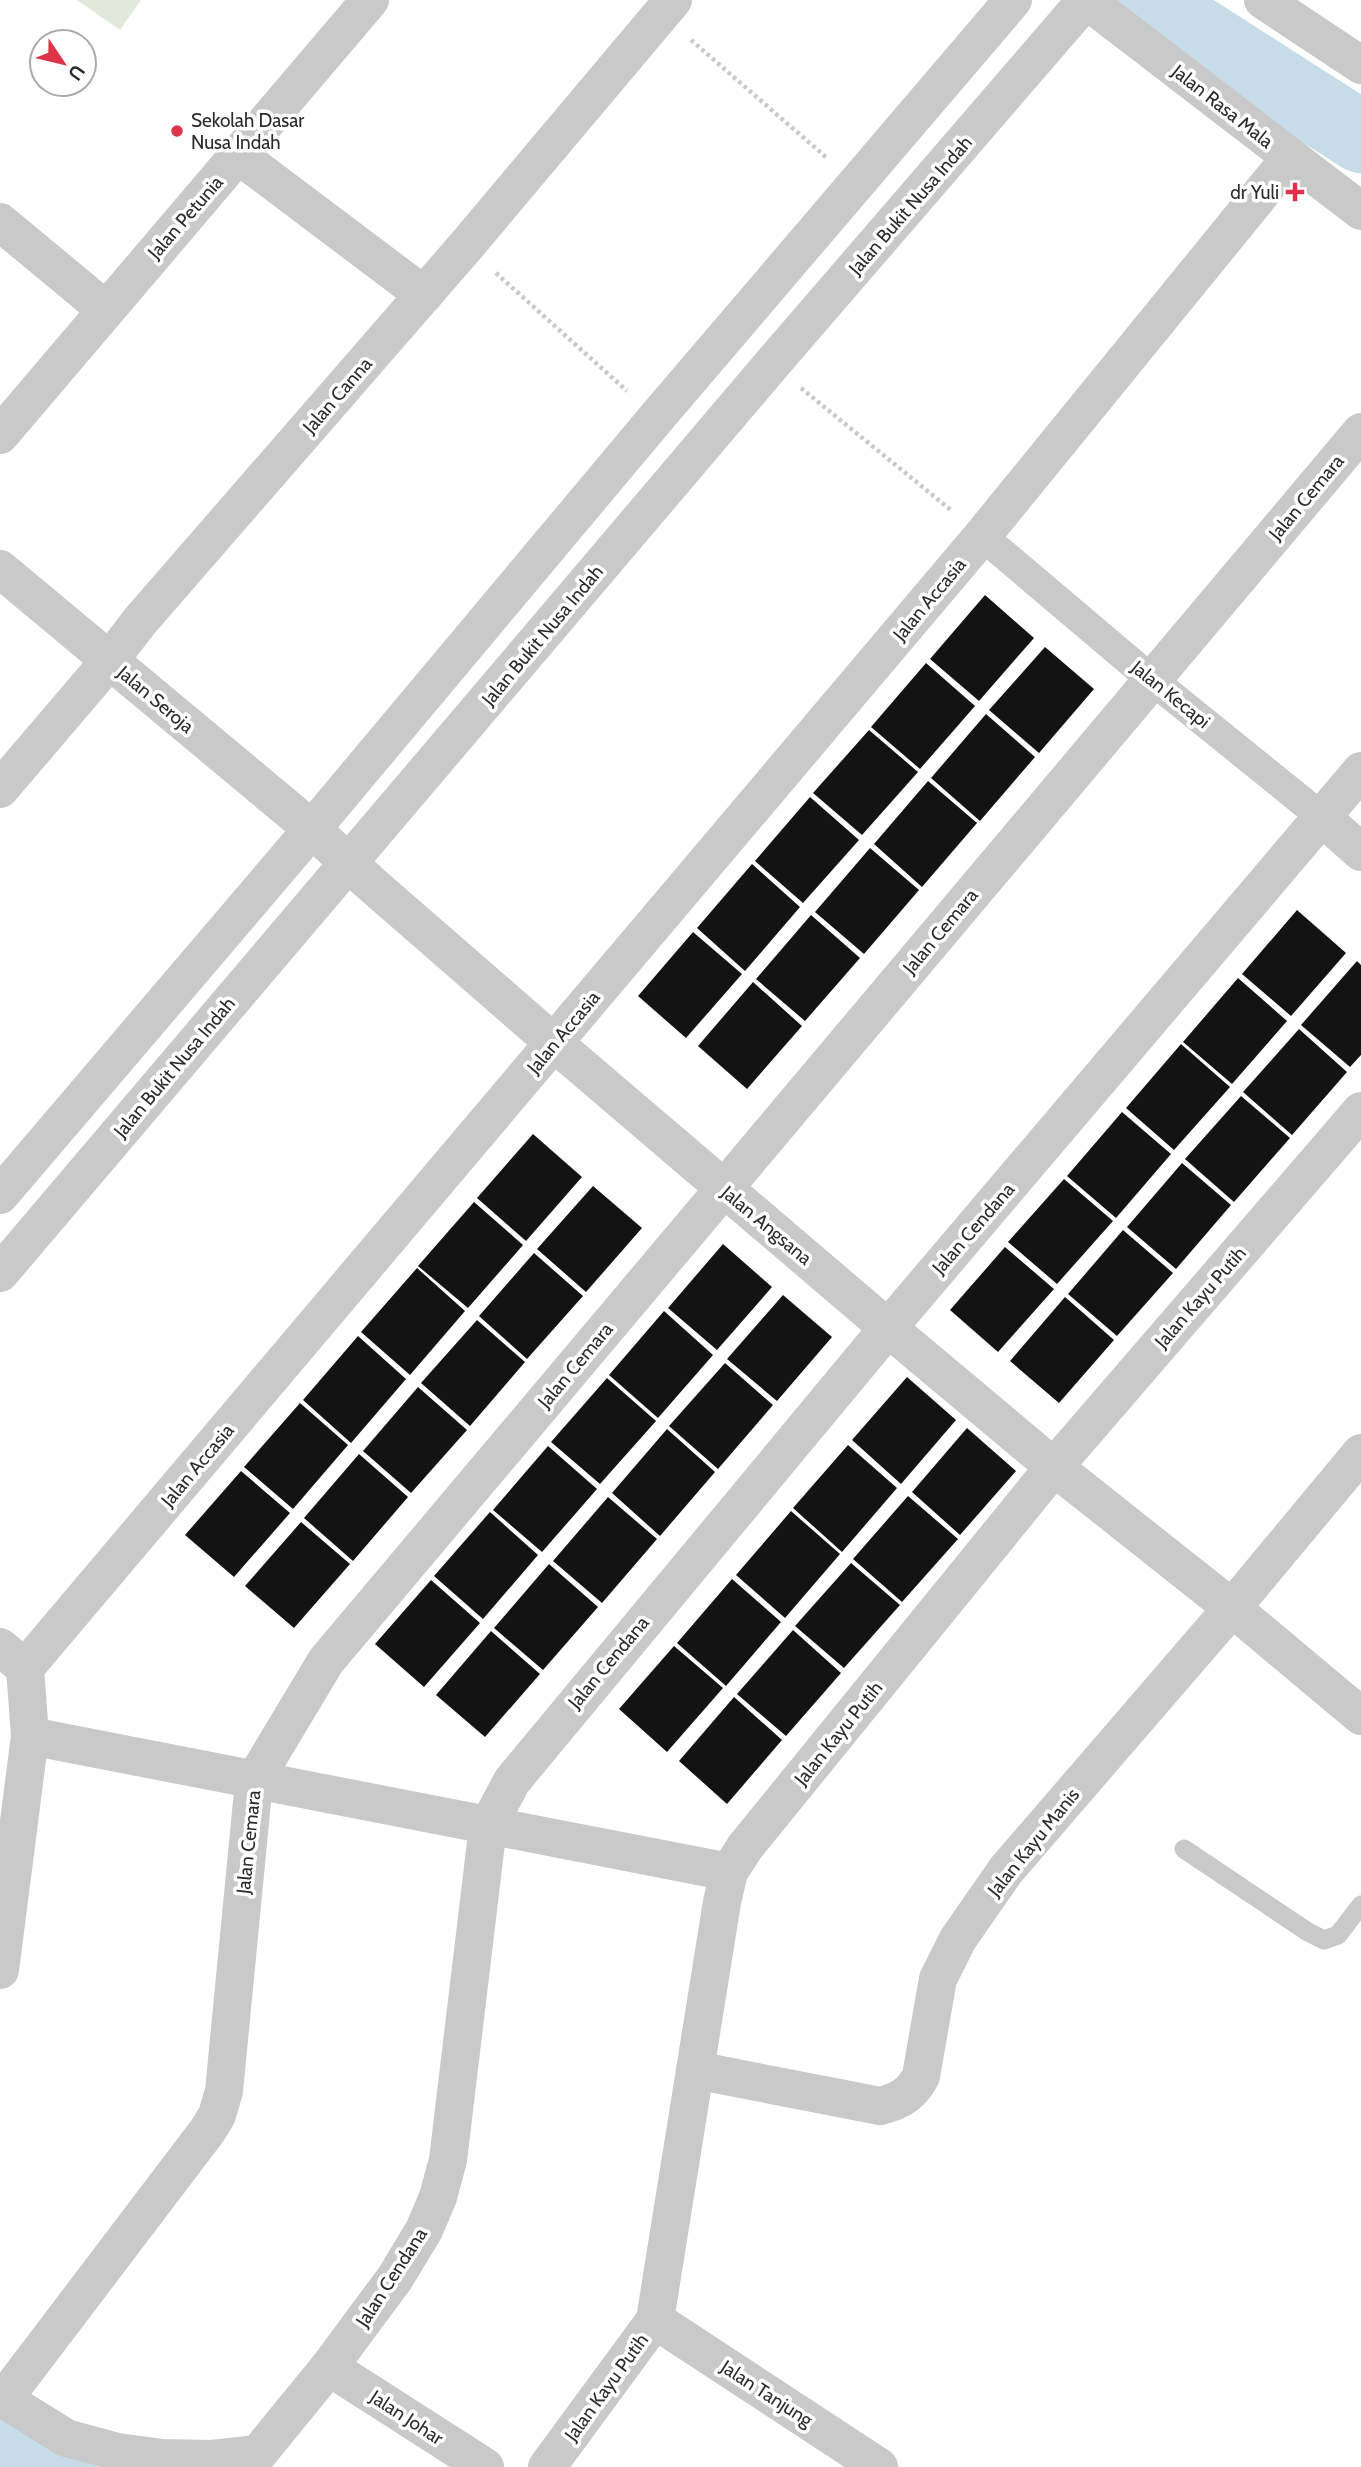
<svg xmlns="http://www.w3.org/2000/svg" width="1361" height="2467" font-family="Cabin,sans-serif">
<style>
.green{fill:#e3e9da}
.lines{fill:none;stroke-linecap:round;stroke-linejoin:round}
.river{stroke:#c6dde9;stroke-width:72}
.building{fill:#131313}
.path{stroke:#c9c9c9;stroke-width:4.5;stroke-dasharray:3.5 3.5;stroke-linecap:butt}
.service{stroke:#c9c9c9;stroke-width:19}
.pedestrian{stroke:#c9c9c9;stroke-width:30}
.minor{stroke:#c9c9c9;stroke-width:38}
.tertiary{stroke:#c9c9c9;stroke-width:38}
.poi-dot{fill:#dc354a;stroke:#fff;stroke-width:2.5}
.labels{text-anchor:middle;stroke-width:7;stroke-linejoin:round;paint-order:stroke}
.street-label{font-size:19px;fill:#2c2c2c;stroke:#fff}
.poi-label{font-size:19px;fill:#2c2c2c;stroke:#fff;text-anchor:start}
</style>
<rect width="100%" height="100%" fill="#fff"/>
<!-- green -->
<polygon class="green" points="77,0 141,0 120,30"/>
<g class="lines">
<!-- river -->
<g class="river">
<polyline points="1147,0 1361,137"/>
<polyline points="0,2449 62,2467"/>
</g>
</g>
<!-- building -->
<g class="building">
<polygon points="985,595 1034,638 979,701 930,659"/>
<polygon points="1045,647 1094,689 1039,753 989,710"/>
<polygon points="926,663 975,706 920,769 871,727"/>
<polygon points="986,714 1035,757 980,821 931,778"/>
<polygon points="869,730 918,772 862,835 813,793"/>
<polygon points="928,781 977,823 922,887 874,844"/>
<polygon points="810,797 859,840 803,903 755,861"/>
<polygon points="870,848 919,890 864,954 815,912"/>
<polygon points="752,864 800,907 745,971 697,928"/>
<polygon points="1297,910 1346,953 1291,1016 1242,974"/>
<polygon points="811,915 860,958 805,1021 756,979"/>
<polygon points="693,932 742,974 686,1038 638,996"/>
<polygon points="1357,961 1361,965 1361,1055 1350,1067 1301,1025"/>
<polygon points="1238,978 1287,1021 1232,1084 1183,1042"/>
<polygon points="753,982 802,1026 747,1089 698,1046"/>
<polygon points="1299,1029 1347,1072 1292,1135 1243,1092"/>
<polygon points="1181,1044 1230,1087 1174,1150 1126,1108"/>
<polygon points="1241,1096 1290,1138 1234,1202 1185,1159"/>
<polygon points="1122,1112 1171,1154 1116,1218 1067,1176"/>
<polygon points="533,1134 582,1177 526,1241 477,1198"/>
<polygon points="1182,1163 1231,1205 1176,1269 1127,1227"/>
<polygon points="1064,1179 1113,1221 1057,1284 1008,1242"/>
<polygon points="593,1186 642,1228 586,1292 537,1249"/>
<polygon points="474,1202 523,1245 468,1308 418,1266"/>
<polygon points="1123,1230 1173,1273 1117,1336 1068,1294"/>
<polygon points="723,1244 772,1287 717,1350 668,1308"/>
<polygon points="1005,1247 1054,1289 998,1352 950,1310"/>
<polygon points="534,1253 583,1296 527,1359 479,1316"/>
<polygon points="417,1268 465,1311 410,1375 361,1332"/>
<polygon points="783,1295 832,1337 777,1401 727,1359"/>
<polygon points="1065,1297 1114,1340 1059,1403 1010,1361"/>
<polygon points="664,1311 713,1355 658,1418 609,1375"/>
<polygon points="477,1320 525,1362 470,1426 421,1383"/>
<polygon points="358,1336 406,1379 351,1443 303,1400"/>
<polygon points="725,1363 773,1405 718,1469 669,1426"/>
<polygon points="907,1377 956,1420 901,1484 852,1440"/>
<polygon points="607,1378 656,1421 600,1484 551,1442"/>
<polygon points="418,1387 467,1430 411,1493 363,1451"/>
<polygon points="300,1403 348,1445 293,1509 244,1467"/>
<polygon points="967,1428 1016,1471 960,1535 912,1492"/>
<polygon points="667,1429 715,1472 660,1536 612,1493"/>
<polygon points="848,1445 897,1488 842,1552 793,1508"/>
<polygon points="548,1446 597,1489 542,1552 493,1510"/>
<polygon points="359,1454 408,1497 353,1561 304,1518"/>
<polygon points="241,1471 290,1513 234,1577 185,1535"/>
<polygon points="908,1496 958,1539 902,1602 853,1559"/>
<polygon points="608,1497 657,1539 602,1603 553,1561"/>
<polygon points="791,1511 840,1554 785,1618 736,1575"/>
<polygon points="490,1512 538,1555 483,1619 434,1576"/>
<polygon points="301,1522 350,1564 294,1628 245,1586"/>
<polygon points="851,1563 900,1605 844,1668 795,1626"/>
<polygon points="549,1564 598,1607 543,1670 494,1628"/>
<polygon points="732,1579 781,1622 726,1686 677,1643"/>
<polygon points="431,1580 480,1623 424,1687 375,1644"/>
<polygon points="793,1630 841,1673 786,1736 737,1694"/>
<polygon points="491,1631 540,1674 485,1737 436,1695"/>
<polygon points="674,1646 723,1688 667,1752 619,1709"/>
<polygon points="734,1697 782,1740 727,1804 679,1761"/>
</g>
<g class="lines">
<!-- path -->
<g class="path">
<polyline points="691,40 827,158"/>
<polyline points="496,273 627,391"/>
<polyline points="801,388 952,511"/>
</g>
<!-- service -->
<polyline class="service" points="1184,1849 1308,1932 1324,1940 1338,1935 1361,1905"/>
<!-- pedestrian -->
<polyline class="pedestrian" points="982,536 1151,679 1323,818"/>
<!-- minor -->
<g class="minor">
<polyline points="1086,0 1361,211"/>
<polyline points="1263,0 1361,65"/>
<polyline points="238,155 424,295"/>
<polyline points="0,222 106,310"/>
<polyline points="0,435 370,0"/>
<polyline points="0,569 312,829 369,882 554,1043 888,1328 1054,1467 1232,1608 1361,1716"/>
<polyline points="0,789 110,660 140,621 466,246 673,0"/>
<polyline points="1323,818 1361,852"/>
<polyline points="0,1647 25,1668"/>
<polyline points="30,1736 729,1872"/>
<polyline points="0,1970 30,1736 25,1668 982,536 1290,158"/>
<path d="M695 2070 880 2106C900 2101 912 2094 921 2076L938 1979 958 1939 1006 1870 1232 1608 1361 1453"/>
<polyline points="655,2320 879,2467"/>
<polyline points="329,2367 485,2467"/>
<polyline points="0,2397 66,2438 118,2452 162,2458 212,2459 258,2454 329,2367 395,2278 424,2230 438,2197 448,2160 488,1826 512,1781 888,1328 1361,771"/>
<polyline points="3,2400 208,2130 217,2115 224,2091 254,1781 326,1661 1361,432"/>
<polyline points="547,2467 655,2320 722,1902 729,1872 745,1847 1054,1467 1361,1111"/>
</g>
<!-- tertiary -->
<g class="tertiary">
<polyline points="0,1195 312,829 657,417 1013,0"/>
<polyline points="0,1273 772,364 1086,0"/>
</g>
</g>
<!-- markers -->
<g class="poi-dot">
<circle cx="177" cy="131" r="7"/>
<path d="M1291.5 181.5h7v7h7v7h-7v7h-7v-7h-7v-7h7z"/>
</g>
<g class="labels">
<!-- street labels -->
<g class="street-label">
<text transform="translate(1223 106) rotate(38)" y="7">Jalan Rasa Mala</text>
<text transform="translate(910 205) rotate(-49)" y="7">Jalan Bukit Nusa Indah</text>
<text transform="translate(185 217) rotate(-49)" y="7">Jalan Petunia</text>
<text transform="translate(337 395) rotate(-49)" y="7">Jalan Canna</text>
<text transform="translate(1306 497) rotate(-50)" y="7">Jalan Cemara</text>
<text transform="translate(929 599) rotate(-50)" y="7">Jalan Accasia</text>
<text transform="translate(542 635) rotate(-50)" y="7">Jalan Bukit Nusa Indah</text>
<text transform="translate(1171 694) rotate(39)" y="7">Jalan Kecapi</text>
<text transform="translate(156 699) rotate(40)" y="7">Jalan Seroja</text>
<text transform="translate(940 931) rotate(-50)" y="7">Jalan Cemara</text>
<text transform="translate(563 1032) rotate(-50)" y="7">Jalan Accasia</text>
<text transform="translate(174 1067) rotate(-50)" y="7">Jalan Bukit Nusa Indah</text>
<text transform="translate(767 1225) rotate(40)" y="7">Jalan Angsana</text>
<text transform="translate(973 1228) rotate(-49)" y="7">Jalan Cendana</text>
<text transform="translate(1200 1297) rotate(-49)" y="7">Jalan Kayu Putih</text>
<text transform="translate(575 1365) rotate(-50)" y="7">Jalan Cemara</text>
<text transform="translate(197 1465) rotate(-50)" y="7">Jalan Accasia</text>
<text transform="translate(608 1662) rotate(-50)" y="7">Jalan Cendana</text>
<text transform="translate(838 1733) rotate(-51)" y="7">Jalan Kayu Putih</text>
<text transform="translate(248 1842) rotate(-84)" y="7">Jalan Cemara</text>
<text transform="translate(1033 1842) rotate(-51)" y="7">Jalan Kayu Manis</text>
<text transform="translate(391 2277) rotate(-57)" y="7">Jalan Cendana</text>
<text transform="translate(606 2387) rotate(-54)" y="7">Jalan Kayu Putih</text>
<text transform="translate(767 2393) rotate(33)" y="7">Jalan Tanjung</text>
<text transform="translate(407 2417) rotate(33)" y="7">Jalan Johar</text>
</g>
<!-- poi labels -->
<g class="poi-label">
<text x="191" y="127">Sekolah Dasar<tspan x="191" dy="22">Nusa Indah</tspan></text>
<text x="1279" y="199" text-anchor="end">dr Yuli</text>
</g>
</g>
<!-- north arrow -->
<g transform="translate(63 63) rotate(125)"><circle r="33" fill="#ffffff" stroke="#ababab" stroke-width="2"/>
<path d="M0-5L12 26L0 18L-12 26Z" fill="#dc354a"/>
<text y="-10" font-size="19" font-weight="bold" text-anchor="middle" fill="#2c2c2c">U</text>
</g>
</svg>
